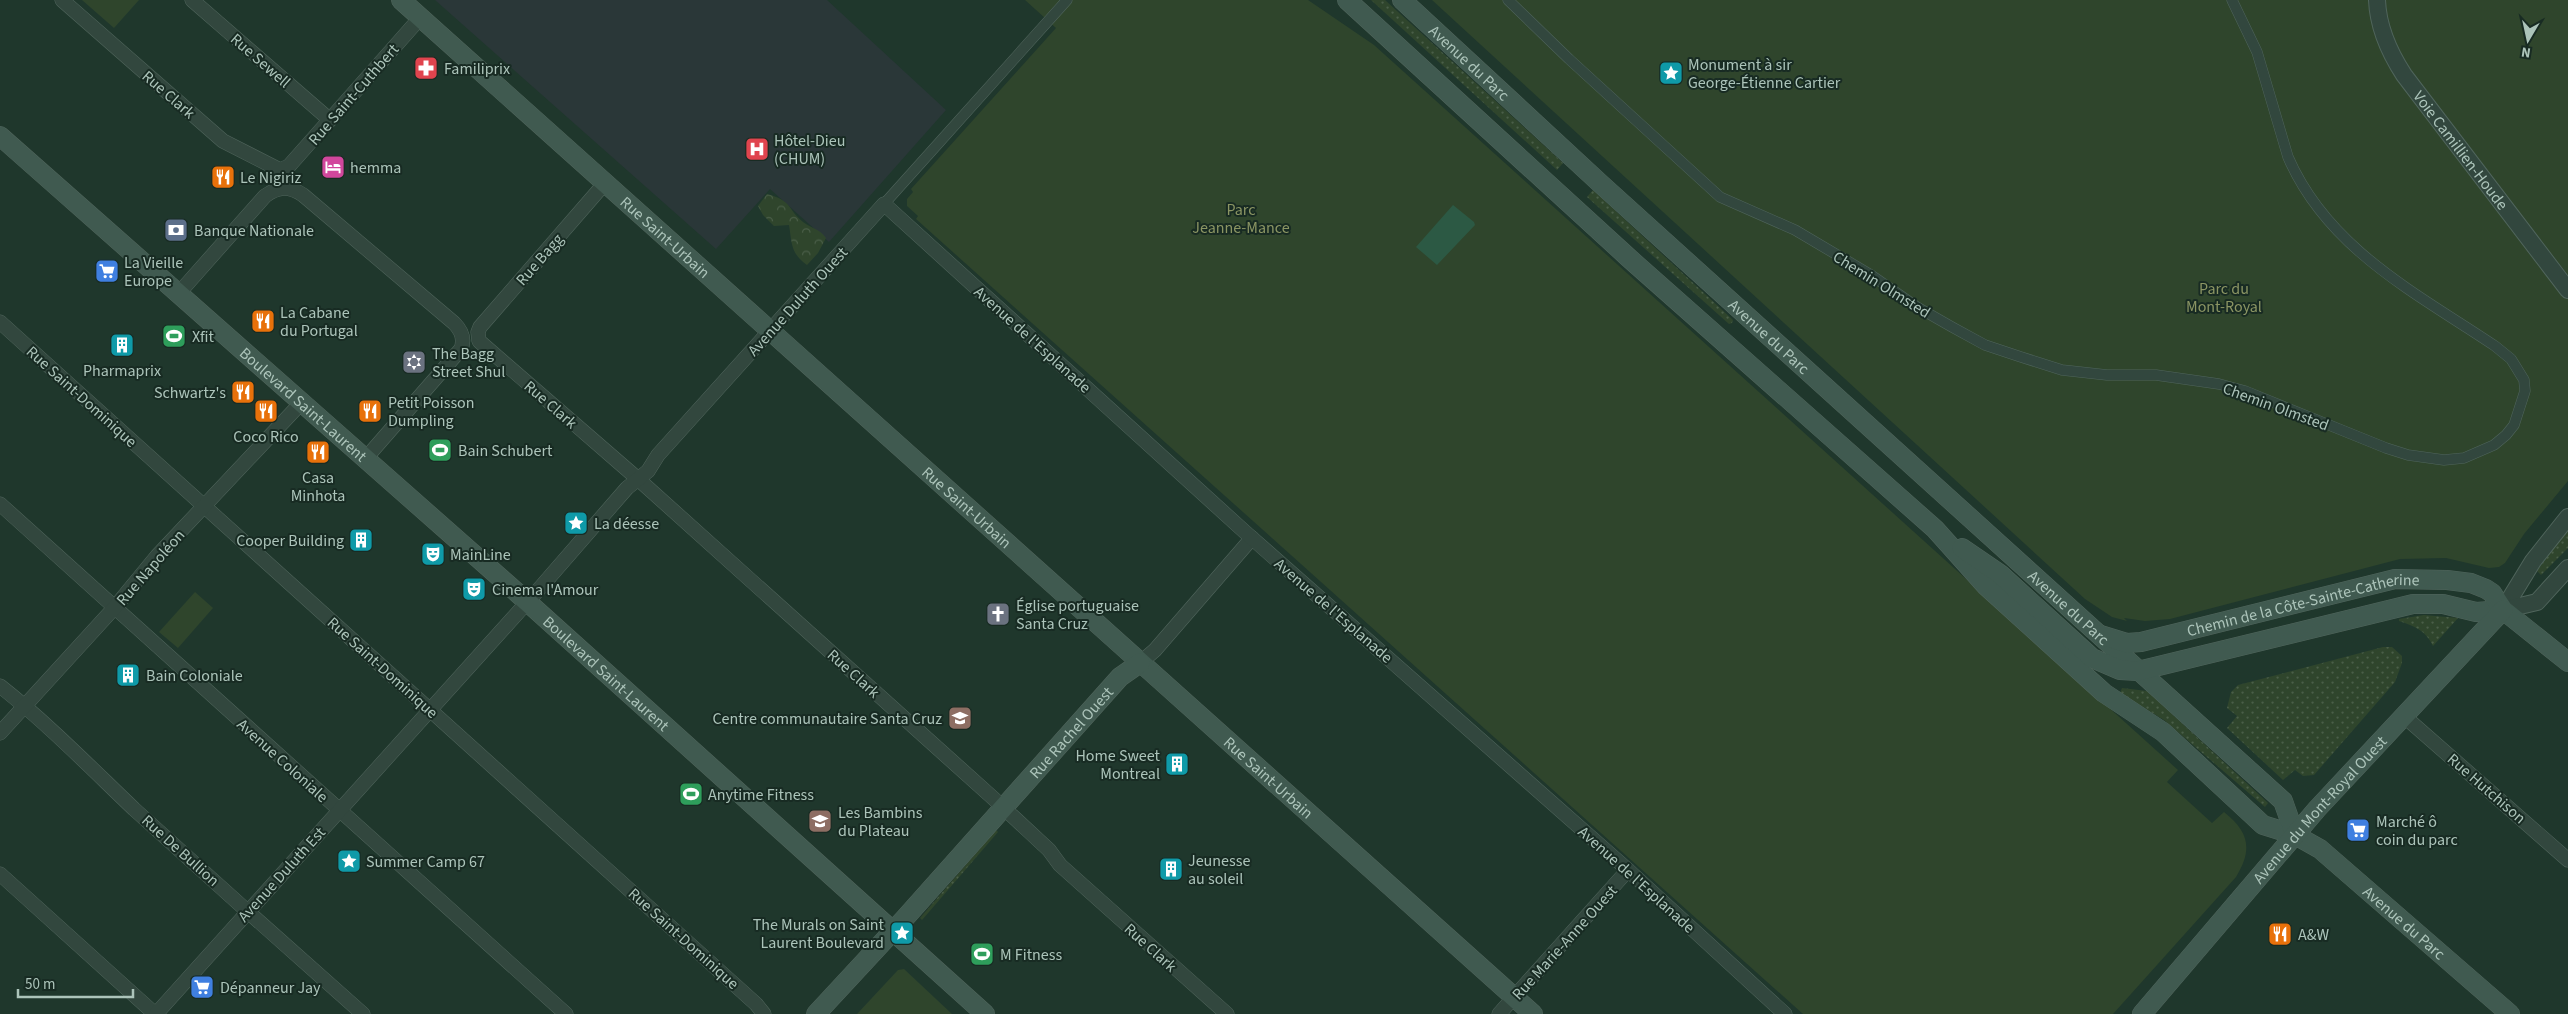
<svg xmlns="http://www.w3.org/2000/svg" width="2568" height="1014" font-family="'Source Sans 3',sans-serif">
<style>
.medical{fill:#2a3738}
.grass{fill:url(#grass-dots)}
.forest{fill:url(#forest-crowns)}
.green{fill:#2f452c}
.water{fill:#2c5944}
.lines{fill:none;stroke-linecap:round;stroke-linejoin:round}
.pedestrian-casing{stroke:#50655c;stroke-width:11}
.minor-casing{stroke:#50655c;stroke-width:15}
.tertiary-casing{stroke:#50655c;stroke-width:18}
.secondary-casing{stroke:#50655c;stroke-width:20}
.pedestrian{stroke:#32473e;stroke-width:10}
.minor{stroke:#32473e;stroke-width:14}
.tertiary{stroke:#32473e;stroke-width:16}
.secondary{stroke:#405a50;stroke-width:19}
.labels{text-anchor:middle;stroke-width:4;stroke-linejoin:round;paint-order:stroke}
.street-label{font-size:16px;fill:#acc4ba;stroke:#182b23}
.poi-label{font-size:16px;fill:#acc4ba;stroke:#182b23;text-anchor:start}
.park-label{font-size:16px;fill:#8b9563;stroke:#182b23}
</style>
<defs>
<pattern id="grass-dots" width="8" height="8" patternUnits="userSpaceOnUse" patternTransform="scale(1.25)"><rect width="8" height="8" fill="#2f452c"/><path d="M2 2h.1M6 6h.1" fill="none" stroke="#4a5e48" stroke-width="1.8" stroke-linecap="round"/></pattern>
<pattern id="forest-crowns" width="20" height="18" patternUnits="userSpaceOnUse" patternTransform="scale(1.25)"><rect width="20" height="18" fill="#2f452c"/><path d="M2 6a3 3 0 1 1 6 0M12 15a3 3 0 1 1 6 0" fill="none" stroke="#4a5e48"/></pattern>
</defs>
<rect width="100%" height="100%" fill="#1f372c"/>
<!-- medical -->
<polygon class="medical" points="435,0 827,0 946,110 829,242 770,189 716,249"/>
<!-- grass -->
<g class="grass">
<polygon points="1371,0 1385,0 1563,163 1557,170"/>
<polygon points="1593,190 1733,320 1732,323 1729,324 1587,197"/>
<polygon points="2568,528 2568,548 2541,575 2537,571"/>
<path d="M2424 615 2458 618 2433 646C2426 631 2415 626 2399 621V619Z"/>
<polygon points="2383,647 2392,647 2402,656 2402,663 2395,682 2314,775 2303,776 2295,770 2283,780 2227,728 2237,716 2227,708 2231,692 2238,685"/>
<polygon points="2122,688 2147,691 2268,803 2265,807 2164,720 2120,693"/>
<polygon points="996,830 998,832 922,920 920,918"/>
</g>
<!-- forest -->
<path class="forest" d="M767 194C793 201 787 209 803 222 812 229 819 228 826 238L818 253 807 265C790 253 792 242 789 225L774 226 763 215 758 206Z"/>
<!-- green -->
<g class="green">
<polygon points="82,0 139,0 114,28"/>
<path d="M1025 0H1308L1374 45 2178 770 2167 782 2212 823 2224 812C2249 832 2253 849 2236 877L2113 1014H1803L916 219 918 216 907 206V199L913 192 911 189 1056 28Z"/>
<polygon points="1432,0 2568,0 2568,481 2524,534 2505,563 2499,567 2489,568 2446,558 2400,559 2170,619 2145,621 2124,618 2127,621 2112,617 2085,599"/>
<polygon points="195,592 213,608 178,648 159,632"/>
<polygon points="904,969 952,1014 857,1014 898,970"/>
</g>
<!-- water -->
<polygon class="water" points="1453,205 1474,222 1475,225 1437,265 1416,247"/>
<g class="lines">
<!-- pedestrian casing -->
<g class="pedestrian-casing">
<g id="pedestrian">
<path d="M1508 0 1569 59 1720 197 1795 230 1871 275 1917 307 1952 327 1985 345 2021 357 2062 370 2107 375H2156L2219 384 2245 391 2386 448 2408 455 2444 460 2464 458 2494 445 2506 435 2514 425 2525 391 2524 380 2511 359 2495 346C2416 293 2328 249 2288 157L2257 52 2232 0"/>
<polyline points="884,204 1067,0"/>
</g>
</g>
<!-- minor casing -->
<g class="minor-casing">
<g id="minor">
<polyline points="62,0 223,141 280,170 289,166 420,18"/>
<polyline points="192,0 330,120"/>
<polyline points="605,183 480,327 478,332 479,341 638,479 993,798 1049,850 1060,865 1227,1014"/>
<path d="M179 293 265 196C279 186 289 186 303 195L454 323C461 330 465 339 461 349L366 458"/>
<polyline points="0,322 756,1004 764,1014"/>
<polyline points="0,504 566,1014"/>
<polyline points="1140,663 1155,650 1252,538"/>
<path d="M0 686C48 724 90 767 134 809 210 878 286 946 363 1014"/>
<polyline points="2405,717 2568,860"/>
<polyline points="0,733 115,607 157,556 302,402"/>
<polyline points="0,874 155,1014"/>
<polyline points="156,1014 540,588 627,488 648,471 658,455 884,204 1245,532 1628,870 1785,1014"/>
<polyline points="1499,1014 1628,870"/>
</g>
</g>
<!-- tertiary casing -->
<g class="tertiary-casing">
<g id="tertiary">
<path id="s1" d="M2377 0C2378 28 2389 52 2404 75L2568 290"/>
<polyline points="2503,610 2533,561 2568,517"/>
<polyline points="2503,610 2537,602 2568,568"/>
</g>
</g>
<!-- secondary casing -->
<g class="secondary-casing">
<g id="secondary">
<path id="s2" d="M401 0 1533 1014"/>
<path id="s3" d="M1347 0 1630 259 1935 529 1986 586 2104 693 2163 732 2263 825 2295 835 2320 849 2510 1014"/>
<path id="s4" d="M1402 0 1602 185 2283 801 2295 835"/>
<path id="s5" d="M0 136 513 589 985 1014"/>
<polyline points="1962,548 2000,574 2092,658 2120,670 2138,671 2413,604 2443,604 2476,612 2503,610"/>
<path id="s6" d="M2101 635 2127 643 2141 642 2395 579 2447 580 2471 583 2486 589 2492 593 2503 610 2568 662"/>
<path id="s7" d="M816 1014 905 918 1120 677 1140 663"/>
<path id="s8" d="M2142 1014 2317 809 2503 610"/>
</g>
</g>
<!-- pedestrian -->
<use href="#pedestrian" class="pedestrian"/>
<!-- minor -->
<use href="#minor" class="minor"/>
<!-- tertiary -->
<use href="#tertiary" class="tertiary"/>
<!-- secondary -->
<use href="#secondary" class="secondary"/>
</g>
<!-- icons -->
<defs>
<g id="pharmacy-square" transform="scale(1.25)"><rect x="-9" y="-9" width="18" height="18" rx="4" fill="#e0444e" stroke="#182b23"/><path d="M-2-6h4v4h4v4h-4v4h-4v-4h-4v-4h4Z" fill="#fff"/></g>
<g id="sight-square" transform="scale(1.25)"><rect x="-9" y="-9" width="18" height="18" rx="4" fill="#0f9aa8" stroke="#182b23"/><path d="M0-6L1.8-2.2L6-1.7L2.9 1.2L3.7 5.4L0 3.3L-3.7 5.4L-2.9 1.2L-6-1.7L-1.8-2.2Z" fill="#fff"/></g>
<g id="hospital-square" transform="scale(1.25)"><rect x="-9" y="-9" width="18" height="18" rx="4" fill="#e0444e" stroke="#182b23"/><path d="M-5-5h3v3.5h4V-5h3V5h-3V1.5h-4V5h-3Z" fill="#fff"/></g>
<g id="hotel-square" transform="scale(1.25)"><rect x="-9" y="-9" width="18" height="18" rx="4" fill="#d1479c" stroke="#182b23"/><path d="M-6-4.5h1.5V1H6V5H4.5V3h-9V5H-6ZM-4 0a1.8 1.8 0 1 1 3.6 0ZM.5 0V-2.5h3Q6-2.5 6 0Z" fill="#fff"/></g>
<g id="restaurant-square" transform="scale(1.25)"><rect x="-9" y="-9" width="18" height="18" rx="4" fill="#e8710a" stroke="#182b23"/><path d="M-5-6h1v4h1v-4h1v4h1v-4h1v5L-1.5 .5V6h-2V.5L-5-1ZM5-6V6H3V1.5H1.5Q1.5-4 5-6Z" fill="#fff"/></g>
<g id="bank-square" transform="scale(1.25)"><rect x="-9" y="-9" width="18" height="18" rx="4" fill="#5c6f8a" stroke="#182b23"/><path d="M-6-4H6V4H-6ZM0-2.3a2.3 2.3 0 1 0 0 4.6a2.3 2.3 0 1 0 0-4.6Z" fill="#fff"/></g>
<g id="supermarket-square" transform="scale(1.25)"><rect x="-9" y="-9" width="18" height="18" rx="4" fill="#3f7fe0" stroke="#182b23"/><path d="M-6-5.5h2.5l.6 2H6L4.5 2H-2.5L-4.4-4H-6ZM-1.5 3.2a1.3 1.3 0 1 0 .1 0ZM3 3.2a1.3 1.3 0 1 0 .1 0Z" fill="#fff"/></g>
<g id="stadium-square" transform="scale(1.25)"><rect x="-9" y="-9" width="18" height="18" rx="4" fill="#2e9e5b" stroke="#182b23"/><path d="M0-5a6.5 5 0 1 0 0 10a6.5 5 0 1 0 0-10ZM-3.5-1.8h7v3.6h-7Z" fill="#fff"/></g>
<g id="building-square" transform="scale(1.25)"><rect x="-9" y="-9" width="18" height="18" rx="4" fill="#0f9aa8" stroke="#182b23"/><path d="M-4-6H4V6H1V3H-1V6H-4ZM-2.5-4.3h1.7v1.8h-1.7ZM.8-4.3h1.7v1.8H.8ZM-2.5-1h1.7V.8h-1.7ZM.8-1h1.7V.8H.8Z" fill="#fff"/></g>
<g id="synagogue-square" transform="scale(1.25)"><rect x="-9" y="-9" width="18" height="18" rx="4" fill="#6b7280" stroke="#182b23"/><path d="M0-6.5L5.6 3.2H-5.6ZM0 6.5L5.6-3.2H-5.6Z" fill="#fff"/></g>
<g id="theatre-square" transform="scale(1.25)"><rect x="-9" y="-9" width="18" height="18" rx="4" fill="#0f9aa8" stroke="#182b23"/><path d="M-5-5.5Q0-4 5-5.5V0Q5 5 0 6Q-5 5-5 0ZM-3.3-2.5H-1v1.5H-3.3ZM1-2.5H3.3v1.5H1ZM-2.8 1Q0 5.5 2.8 1Z" fill="#fff"/></g>
<g id="church-square" transform="scale(1.25)"><rect x="-9" y="-9" width="18" height="18" rx="4" fill="#6b7280" stroke="#182b23"/><path d="M-1.2-6h2.4v3.5h3.3v2.4h-3.3V6h-2.4V-.1h-3.3v-2.4h3.3Z" fill="#fff"/></g>
<g id="school-square" transform="scale(1.25)"><rect x="-9" y="-9" width="18" height="18" rx="4" fill="#8d6e63" stroke="#182b23"/><path d="M0-5L7-2L0 1L-7-2ZM-4 1L0 2.5L4 1V4Q0 6-4 4Z" fill="#fff"/></g>
</defs>
<g fill-rule="evenodd">
<use href="#pharmacy-square" x="426" y="68"/>
<use href="#sight-square" x="1671" y="73"/>
<use href="#hospital-square" x="757" y="149"/>
<use href="#hotel-square" x="333" y="167"/>
<use href="#restaurant-square" x="223" y="177"/>
<use href="#bank-square" x="176" y="230"/>
<use href="#supermarket-square" x="107" y="271"/>
<use href="#restaurant-square" x="263" y="321"/>
<use href="#stadium-square" x="174" y="336"/>
<use href="#building-square" x="122" y="345"/>
<use href="#synagogue-square" x="414" y="362"/>
<use href="#restaurant-square" x="243" y="392"/>
<use href="#restaurant-square" x="266" y="411"/>
<use href="#restaurant-square" x="370" y="411"/>
<use href="#stadium-square" x="440" y="450"/>
<use href="#restaurant-square" x="318" y="452"/>
<use href="#sight-square" x="576" y="523"/>
<use href="#building-square" x="361" y="540"/>
<use href="#theatre-square" x="433" y="554"/>
<use href="#theatre-square" x="474" y="589"/>
<use href="#church-square" x="998" y="614"/>
<use href="#building-square" x="128" y="675"/>
<use href="#school-square" x="960" y="718"/>
<use href="#building-square" x="1177" y="764"/>
<use href="#stadium-square" x="691" y="794"/>
<use href="#school-square" x="820" y="821"/>
<use href="#supermarket-square" x="2358" y="830"/>
<use href="#sight-square" x="349" y="861"/>
<use href="#building-square" x="1171" y="869"/>
<use href="#sight-square" x="902" y="933"/>
<use href="#restaurant-square" x="2280" y="934"/>
<use href="#stadium-square" x="982" y="954"/>
<use href="#supermarket-square" x="202" y="987"/>
</g>
<g class="labels">
<!-- street labels -->
<g class="street-label">
<text transform="translate(261 60) rotate(41)" y="6">Rue Sewell</text>
<text dy="6" stroke="none"><textPath href="#s4" startOffset="92">Avenue du Parc</textPath></text>
<text transform="translate(169 94) rotate(41)" y="6">Rue Clark</text>
<text transform="translate(353 94) rotate(-49)" y="6">Rue Saint-Cuthbert</text>
<text dy="6" stroke="none"><textPath href="#s1" startOffset="175">Voie Camillien-Houde</textPath></text>
<text dy="6" stroke="none"><textPath href="#s2" startOffset="355">Rue Saint-Urbain</textPath></text>
<text transform="translate(539 259) rotate(-49)" y="6">Rue Bagg</text>
<text transform="translate(1882 284) rotate(32)" y="6">Chemin Olmsted</text>
<text transform="translate(797 301) rotate(-48)" y="6">Avenue Duluth Ouest</text>
<text dy="6" stroke="none"><textPath href="#s4" startOffset="498">Avenue du Parc</textPath></text>
<text transform="translate(1033 339) rotate(42)" y="6">Avenue de l'Esplanade</text>
<text transform="translate(82 396) rotate(42)" y="6">Rue Saint-Dominique</text>
<text dy="6" stroke="none"><textPath href="#s5" startOffset="405">Boulevard Saint-Laurent</textPath></text>
<text transform="translate(551 404) rotate(41)" y="6">Rue Clark</text>
<text transform="translate(2276 406) rotate(20)" y="6">Chemin Olmsted</text>
<text dy="6" stroke="none"><textPath href="#s2" startOffset="760">Rue Saint-Urbain</textPath></text>
<text transform="translate(150 567) rotate(-49)" y="6">Rue Napoléon</text>
<text dy="6" stroke="none"><textPath href="#s6" startOffset="208">Chemin de la Côte-Sainte-Catherine</textPath></text>
<text dy="6" stroke="none"><textPath href="#s4" startOffset="902">Avenue du Parc</textPath></text>
<text transform="translate(1334 610) rotate(41)" y="6">Avenue de l'Esplanade</text>
<text transform="translate(383 667) rotate(42)" y="6">Rue Saint-Dominique</text>
<text dy="6" stroke="none"><textPath href="#s5" startOffset="810">Boulevard Saint-Laurent</textPath></text>
<text transform="translate(854 673) rotate(42)" y="6">Rue Clark</text>
<text dy="6" stroke="none"><textPath href="#s7" startOffset="380">Rue Rachel Ouest</textPath></text>
<text transform="translate(283 760) rotate(42)" y="6">Avenue Coloniale</text>
<text dy="6" stroke="none"><textPath href="#s2" startOffset="1165">Rue Saint-Urbain</textPath></text>
<text transform="translate(2487 788) rotate(41)" y="6">Rue Hutchison</text>
<text dy="6" stroke="none"><textPath href="#s8" startOffset="271">Avenue du Mont-Royal Ouest</textPath></text>
<text transform="translate(181 850) rotate(42)" y="6">Rue De Bullion</text>
<text transform="translate(281 874) rotate(-48)" y="6">Avenue Duluth Est</text>
<text transform="translate(1637 879) rotate(42)" y="6">Avenue de l'Esplanade</text>
<text dy="6" stroke="none"><textPath href="#s3" startOffset="1408">Avenue du Parc</textPath></text>
<text transform="translate(684 938) rotate(42)" y="6">Rue Saint-Dominique</text>
<text transform="translate(1564 942) rotate(-48)" y="6">Rue Marie-Anne Ouest</text>
<text transform="translate(1151 947) rotate(42)" y="6">Rue Clark</text>
</g>
<!-- poi labels -->
<g class="poi-label">
<text x="1688" y="70">Monument à sir<tspan x="1688" dy="18">George-Étienne Cartier</tspan></text>
<text x="444" y="74">Familiprix</text>
<text x="774" y="146">Hôtel-Dieu<tspan x="774" dy="18">(CHUM)</tspan></text>
<text x="350" y="173">hemma</text>
<text x="240" y="183">Le Nigiriz</text>
<text x="194" y="236">Banque Nationale</text>
<text x="124" y="268">La Vieille<tspan x="124" dy="18">Europe</tspan></text>
<text x="280" y="318">La Cabane<tspan x="280" dy="18">du Portugal</tspan></text>
<text x="192" y="342">Xfit</text>
<text x="432" y="359">The Bagg<tspan x="432" dy="18">Street Shul</tspan></text>
<text x="122" y="376" text-anchor="middle">Pharmaprix</text>
<text x="226" y="398" text-anchor="end">Schwartz's</text>
<text x="388" y="408">Petit Poisson<tspan x="388" dy="18">Dumpling</tspan></text>
<text x="266" y="442" text-anchor="middle">Coco Rico</text>
<text x="458" y="456">Bain Schubert</text>
<text x="318" y="483" text-anchor="middle">Casa<tspan x="318" dy="18">Minhota</tspan></text>
<text x="594" y="529">La déesse</text>
<text x="344" y="546" text-anchor="end">Cooper Building</text>
<text x="450" y="560">MainLine</text>
<text x="492" y="595">Cinema l'Amour</text>
<text x="1016" y="611">Église portuguaise<tspan x="1016" dy="18">Santa Cruz</tspan></text>
<text x="146" y="681">Bain Coloniale</text>
<text x="942" y="724" text-anchor="end">Centre communautaire Santa Cruz</text>
<text x="1160" y="761" text-anchor="end">Home Sweet<tspan x="1160" dy="18">Montreal</tspan></text>
<text x="708" y="800">Anytime Fitness</text>
<text x="838" y="818">Les Bambins<tspan x="838" dy="18">du Plateau</tspan></text>
<text x="2376" y="827">Marché ô<tspan x="2376" dy="18">coin du parc</tspan></text>
<text x="1188" y="866">Jeunesse<tspan x="1188" dy="18">au soleil</tspan></text>
<text x="366" y="867">Summer Camp 67</text>
<text x="884" y="930" text-anchor="end">The Murals on Saint<tspan x="884" dy="18">Laurent Boulevard</tspan></text>
<text x="2298" y="940">A&amp;W</text>
<text x="1000" y="960">M Fitness</text>
<text x="220" y="993">Dépanneur Jay</text>
</g>
<!-- park labels -->
<g class="park-label">
<text x="1241" y="215">Parc<tspan x="1241" dy="18">Jeanne-Mance</tspan></text>
<text x="2224" y="294">Parc du<tspan x="2224" dy="18">Mont-Royal</tspan></text>
</g>
</g>
<!-- north arrow -->
<g transform="translate(2528 40) rotate(189)" stroke="#182b23" stroke-width="4" paint-order="stroke">
<path d="M0-4L9 19L0 12L-9 19Z" fill="#acc4ba"/>
<text y="-8" font-size="14" font-weight="bold" text-anchor="middle" fill="#acc4ba">N</text>
</g>
<!-- scale -->
<path d="M18 989v8h115v-8" fill="none" stroke="#acc4ba" stroke-width="2.5"/>
<text x="25" y="989" font-size="15" fill="#acc4ba" stroke="#182b23" stroke-width="4" paint-order="stroke">50 m</text>
</svg>
